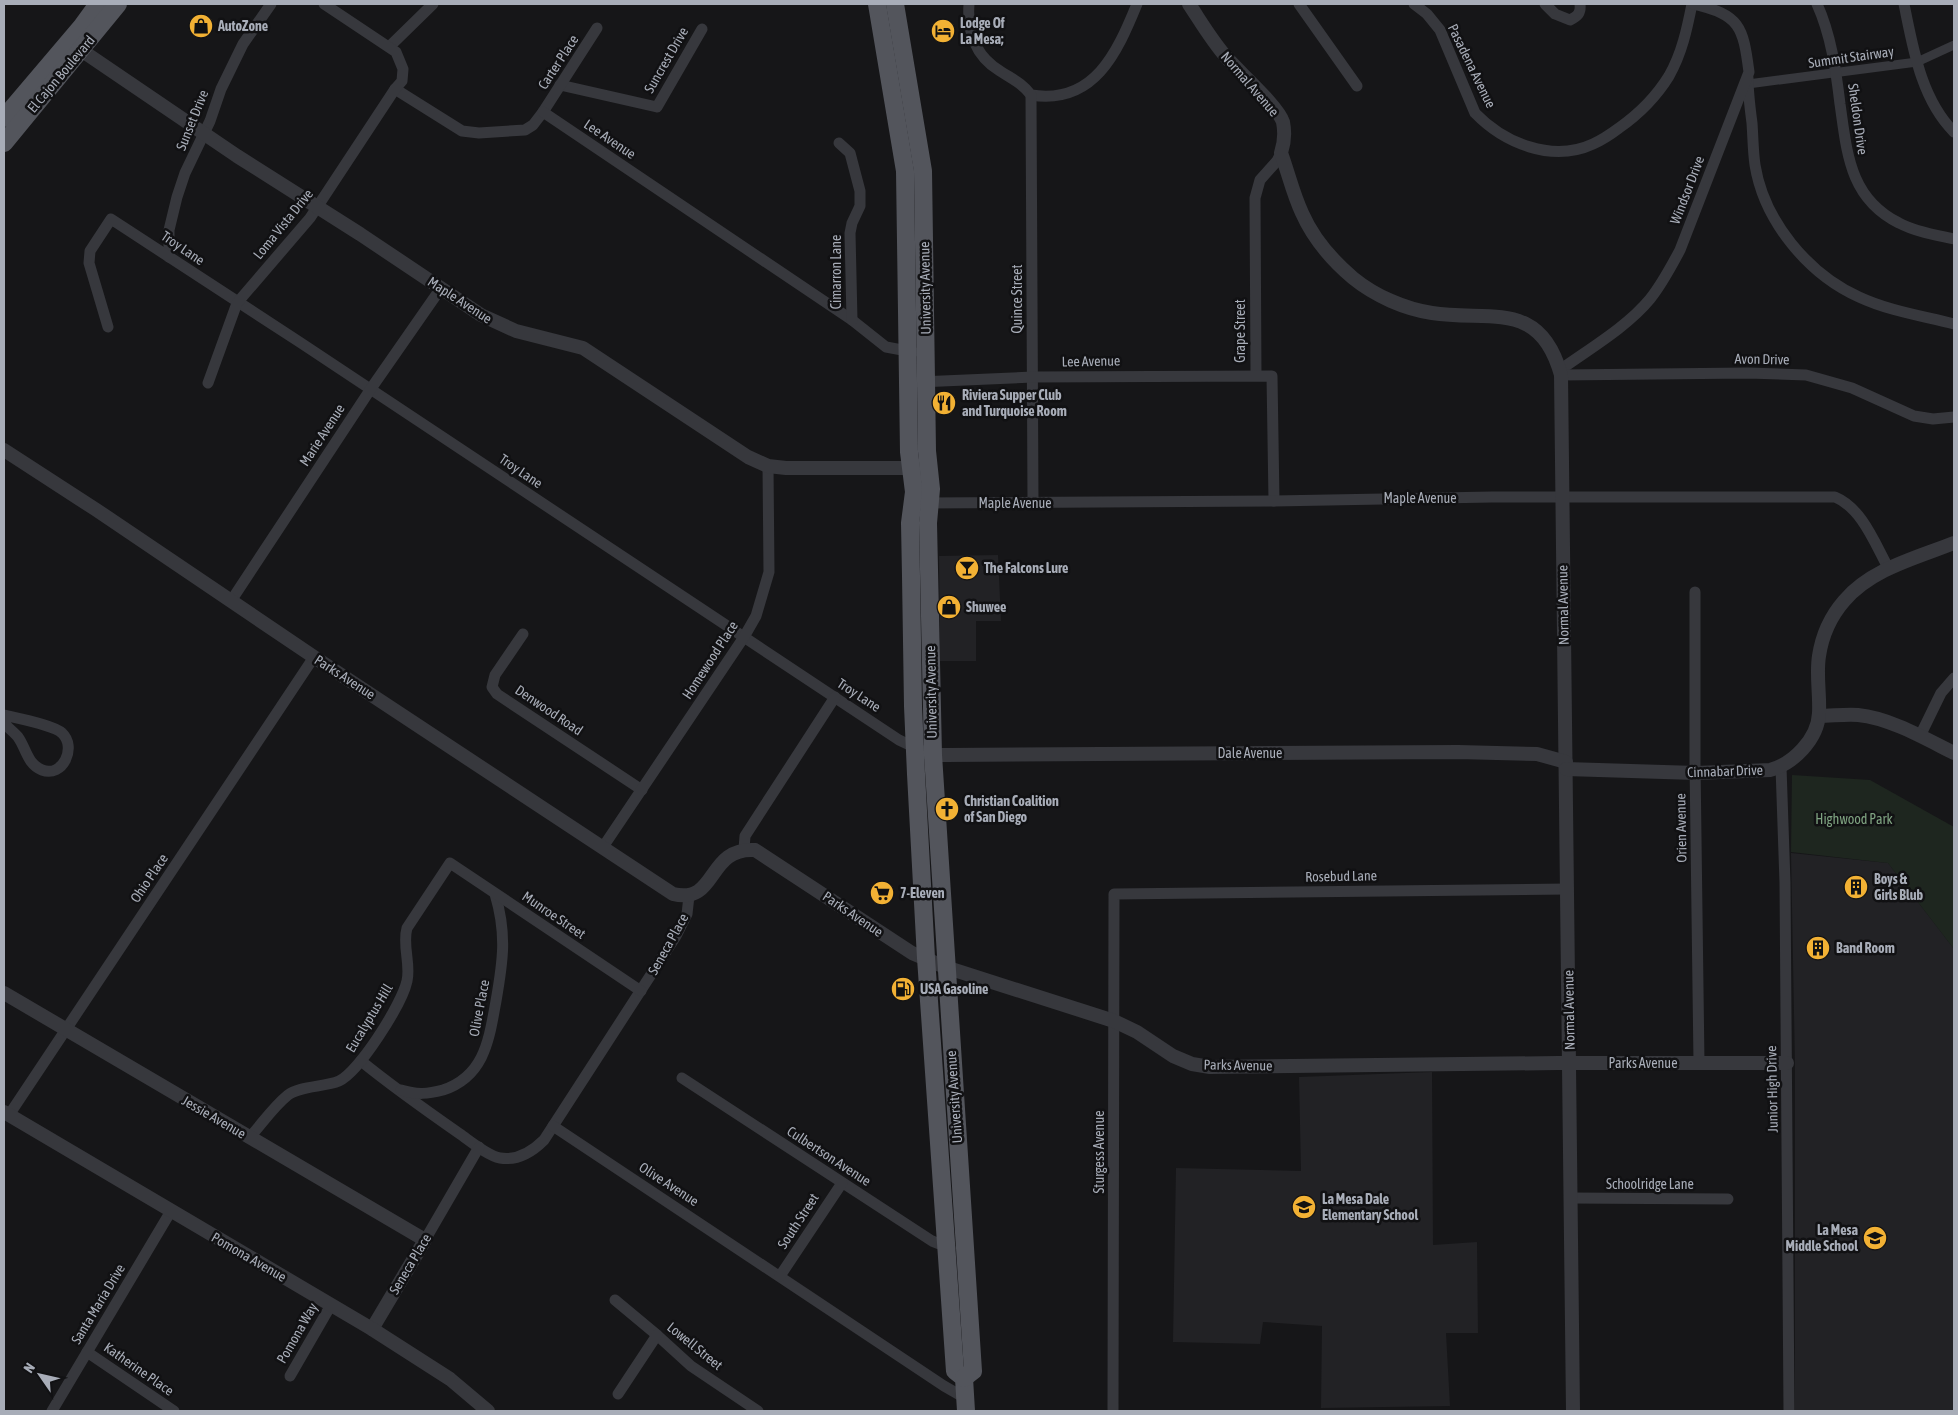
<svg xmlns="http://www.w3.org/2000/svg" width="1958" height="1415" font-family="'Asap Condensed',sans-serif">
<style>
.built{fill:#222225}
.green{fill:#1e261f}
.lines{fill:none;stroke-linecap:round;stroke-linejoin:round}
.pedestrian{stroke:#37383d;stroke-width:9}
.minor{stroke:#37383d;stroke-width:11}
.tertiary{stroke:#37383d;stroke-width:14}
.primary{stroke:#53555c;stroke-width:18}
.labels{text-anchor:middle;stroke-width:5;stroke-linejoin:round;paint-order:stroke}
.poi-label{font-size:14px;font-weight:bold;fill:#a8adb8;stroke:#111113;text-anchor:start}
.street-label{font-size:14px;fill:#a8adb8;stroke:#111113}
.park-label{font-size:14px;fill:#7fa381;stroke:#111113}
</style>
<rect width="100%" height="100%" fill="#161618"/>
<!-- built -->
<g class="built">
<polygon points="998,555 1001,621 976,621 976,661 940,661 939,556"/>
<polygon points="1791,853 1888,863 1954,949 1954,1411 1795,1411 1795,1066"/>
<polygon points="1432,1072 1433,1245 1477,1242 1478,1333 1446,1333 1450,1406 1321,1408 1322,1326 1263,1322 1260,1344 1173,1342 1176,1168 1301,1171 1299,1077"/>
</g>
<!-- green -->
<polygon class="green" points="1792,775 1870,780 1954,827 1954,949 1888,863 1791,852"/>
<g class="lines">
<!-- pedestrian -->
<polyline class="pedestrian" points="1748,84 1917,62 1954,45"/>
<!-- minor -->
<g class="minor">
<path d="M969 4C967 31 975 56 1000 71 1012 79 1022 83 1031 95 1094 105 1117 53 1137 4"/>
<polyline points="1299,4 1357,86"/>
<path d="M1414 4 1427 14 1440 30 1475 113C1504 143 1552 163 1593 144 1602 140 1611 134 1619 128 1639 114 1656 97 1669 76 1682 53 1687 29 1692 4"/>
<path d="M1545 4 1555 14 1570 20C1578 16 1581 13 1580 4"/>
<path d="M1817 4C1831 35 1836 70 1840 104 1847 152 1849 198 1899 223 1916 232 1936 235 1954 239"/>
<path d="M1904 4C1913 48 1921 99 1954 132"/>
<polyline points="390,46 433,4"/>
<path d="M1748 78C1748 93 1750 108 1752 123 1753 137 1753 151 1755 165 1764 221 1808 274 1859 297 1889 311 1923 316 1954 324"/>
<polyline points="560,85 657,107 702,29"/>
<polyline points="395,89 462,131 479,133 525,130 533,125 543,112 597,28"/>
<polyline points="1031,95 1033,503"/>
<polyline points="543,112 852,320 886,347 913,352"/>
<polyline points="839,143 850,153 860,191 860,206 852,223 850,233 852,320"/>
<polyline points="169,257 169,230 177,197 185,173 210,121 221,89 243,44 271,4"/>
<polyline points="108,327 89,263 90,251 111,219 301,343 899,740 914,747"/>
<path d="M1560 370C1589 349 1627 327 1650 299 1662 284 1671 267 1680 250L1749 72C1743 26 1740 15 1693 4"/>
<polyline points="1256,375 1255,198 1260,180 1277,161 1281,153"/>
<polyline points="1561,375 1748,373 1806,375 1852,388 1914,416 1933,419 1954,417"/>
<polyline points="919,382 1033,377 1272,376 1274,501"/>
<polyline points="208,383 237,303 310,218 395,89 402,81 403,69 396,52 324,4"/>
<path d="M924 503 1274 501 1492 497H1835C1862 508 1875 544 1889 569"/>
<polyline points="1695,592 1695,763 1699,1063"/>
<polyline points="231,601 370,390 441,288"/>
<polyline points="523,634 495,675 492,687 497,694 642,790"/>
<path d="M4 715C16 718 54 725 62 733 77 747 63 778 42 770 27 764 26 748 18 737 14 732 8 728 4 723"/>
<polyline points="1920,736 1941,693 1954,678"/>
<polyline points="1781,767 1785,883 1789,1411"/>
<polyline points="603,847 744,637 756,616 769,572 768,466"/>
<polyline points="744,849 745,836 835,697"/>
<path d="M361 1061C393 1087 427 1111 460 1134 470 1141 488 1156 500 1158 518 1161 532 1152 544 1140L676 936 687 914 689 896"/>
<polyline points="682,1078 932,1241 950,1248"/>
<path d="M401 1090C417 1095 428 1094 443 1090 485 1076 489 1039 496 1001 503 961 507 934 495 894"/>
<polyline points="9,1115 314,657"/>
<polyline points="553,1126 944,1386 965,1398"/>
<path d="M249 1138C262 1124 273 1107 288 1095 299 1086 325 1087 339 1081 359 1072 402 1004 407 981 411 964 402 945 407 928L450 863 641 991"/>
<polyline points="1571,1198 1728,1199"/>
<polyline points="425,1240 479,1147"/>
<polyline points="780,1276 842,1183"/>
<polyline points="615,1300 657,1335 691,1366 758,1411"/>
<polyline points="87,1352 174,1411"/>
<polyline points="290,1376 331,1305"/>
<polyline points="618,1394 657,1335"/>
<polyline points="52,1411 171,1211"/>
<polyline points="1113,1411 1114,894 1568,889"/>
</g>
<!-- tertiary -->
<g class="tertiary">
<path d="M1189 4C1201 22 1212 41 1227 58 1239 72 1278 106 1283 122 1285 132 1284 144 1281 153 1288 172 1293 194 1302 213 1313 238 1333 261 1353 278 1375 296 1405 309 1432 313 1491 322 1540 299 1561 375L1573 1411"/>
<polyline points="81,50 237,156 360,234 481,315 516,331 583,348 748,457 768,466 786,468 921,468"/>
<path d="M4 450 95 509 314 657 673 894C718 905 706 847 755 850L912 953 945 967 1114 1021 1137 1032 1173 1056 1192 1064 1210 1067 1558 1063H1787"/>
<path d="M1819 716C1832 716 1845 714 1858 715 1890 718 1926 739 1954 753"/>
<polyline points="926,752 933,755 946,755 1458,752 1537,754 1566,762"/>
<path d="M1566 769 1696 773 1770 770C1793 764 1818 739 1819 713 1820 694 1816 674 1819 656 1822 636 1831 616 1844 601 1871 569 1916 558 1954 543"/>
<polyline points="4,993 425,1240 372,1329"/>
<polyline points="4,1112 372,1329 450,1379 488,1411"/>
</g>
<!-- primary -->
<g class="primary">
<polyline points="877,4 905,171 909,452 914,492 910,523 911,576 913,706 916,774 926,958 955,1371 964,1378 966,1411"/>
<polyline points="895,4 923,171 927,451 931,489 928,523 933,755 973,1371 964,1378"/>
<polyline points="4,118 82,26 98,4"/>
<polyline points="4,143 118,4"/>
</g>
</g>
<!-- icons -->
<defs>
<g id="shop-disc" transform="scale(1.25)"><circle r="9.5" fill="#f2b134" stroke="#111113"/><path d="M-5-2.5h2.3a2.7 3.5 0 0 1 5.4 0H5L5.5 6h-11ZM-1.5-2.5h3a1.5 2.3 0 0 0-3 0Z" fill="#111"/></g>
<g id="hotel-disc" transform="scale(1.25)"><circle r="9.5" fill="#f2b134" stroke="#111113"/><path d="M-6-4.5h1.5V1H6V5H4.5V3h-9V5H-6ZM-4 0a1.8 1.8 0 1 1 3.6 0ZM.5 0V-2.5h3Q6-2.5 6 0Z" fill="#111"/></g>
<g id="restaurant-disc" transform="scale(1.25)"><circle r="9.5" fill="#f2b134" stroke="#111113"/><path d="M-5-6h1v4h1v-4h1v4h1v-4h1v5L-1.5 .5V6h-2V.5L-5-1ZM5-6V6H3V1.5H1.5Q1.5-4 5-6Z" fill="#111"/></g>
<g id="bar-disc" transform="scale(1.25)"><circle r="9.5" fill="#f2b134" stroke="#111113"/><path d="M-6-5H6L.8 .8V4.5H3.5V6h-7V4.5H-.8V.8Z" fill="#111"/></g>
<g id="church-disc" transform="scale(1.25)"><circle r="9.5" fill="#f2b134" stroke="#111113"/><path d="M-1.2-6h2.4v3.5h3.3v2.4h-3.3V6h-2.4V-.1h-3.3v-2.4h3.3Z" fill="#111"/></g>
<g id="building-disc" transform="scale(1.25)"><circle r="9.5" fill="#f2b134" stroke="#111113"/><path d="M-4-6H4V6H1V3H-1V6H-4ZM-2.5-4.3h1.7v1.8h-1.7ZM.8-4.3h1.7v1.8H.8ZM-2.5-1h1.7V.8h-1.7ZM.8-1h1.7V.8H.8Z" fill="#111"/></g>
<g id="supermarket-disc" transform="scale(1.25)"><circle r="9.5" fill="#f2b134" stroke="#111113"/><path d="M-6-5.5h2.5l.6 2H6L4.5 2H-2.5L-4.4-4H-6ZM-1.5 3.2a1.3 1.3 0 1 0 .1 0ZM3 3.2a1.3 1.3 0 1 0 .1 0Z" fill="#111"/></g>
<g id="fuel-disc" transform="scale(1.25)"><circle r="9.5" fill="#f2b134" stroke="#111113"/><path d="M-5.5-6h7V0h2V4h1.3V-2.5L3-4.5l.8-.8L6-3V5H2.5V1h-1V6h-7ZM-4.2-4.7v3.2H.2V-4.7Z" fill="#111"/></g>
<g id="school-disc" transform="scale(1.25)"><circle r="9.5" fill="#f2b134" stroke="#111113"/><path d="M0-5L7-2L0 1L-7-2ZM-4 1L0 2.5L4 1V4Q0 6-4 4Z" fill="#111"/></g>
</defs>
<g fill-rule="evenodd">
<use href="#shop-disc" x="201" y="26"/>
<use href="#hotel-disc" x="943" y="31"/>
<use href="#restaurant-disc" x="944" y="403"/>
<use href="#bar-disc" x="967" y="568"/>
<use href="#shop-disc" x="949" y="607"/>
<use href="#church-disc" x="947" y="809"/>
<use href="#building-disc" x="1856" y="887"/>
<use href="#supermarket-disc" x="882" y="893"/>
<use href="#building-disc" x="1818" y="948"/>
<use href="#fuel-disc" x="903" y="989"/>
<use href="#school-disc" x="1304" y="1207"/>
<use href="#school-disc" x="1875" y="1238"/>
</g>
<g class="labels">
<!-- poi labels -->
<g class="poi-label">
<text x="960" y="28">Lodge Of<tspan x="960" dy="16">La Mesa;</tspan></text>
<text x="218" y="31">AutoZone</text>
<text x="962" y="400">Riviera Supper Club<tspan x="962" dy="16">and Turquoise Room</tspan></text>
<text x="984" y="573">The Falcons Lure</text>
<text x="966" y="612">Shuwee</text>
<text x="964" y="806">Christian Coalition<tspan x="964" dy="16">of San Diego</tspan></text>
<text x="1874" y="884">Boys &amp;<tspan x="1874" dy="16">Girls Blub</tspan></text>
<text x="900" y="898">7-Eleven</text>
<text x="1836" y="953">Band Room</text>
<text x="920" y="994">USA Gasoline</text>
<text x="1322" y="1204">La Mesa Dale<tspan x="1322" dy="16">Elementary School</tspan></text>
<text x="1858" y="1235" text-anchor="end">La Mesa<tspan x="1858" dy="16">Middle School</tspan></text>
</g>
<!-- street labels -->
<g class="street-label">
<text transform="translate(1851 57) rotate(-8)" y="5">Summit Stairway</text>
<text transform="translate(666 60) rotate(-60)" y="5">Suncrest Drive</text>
<text transform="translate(558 62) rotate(-57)" y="5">Carter Place</text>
<text transform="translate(1472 66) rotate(64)" y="5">Pasadena Avenue</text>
<text transform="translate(61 74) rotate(-50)" y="5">El Cajon Boulevard</text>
<text transform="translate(1250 84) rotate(49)" y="5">Normal Avenue</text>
<text transform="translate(1858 119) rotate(82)" y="5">Sheldon Drive</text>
<text transform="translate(192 120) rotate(-68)" y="5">Sunset Drive</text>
<text transform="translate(610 139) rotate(34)" y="5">Lee Avenue</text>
<text transform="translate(1687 190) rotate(-69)" y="5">Windsor Drive</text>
<text transform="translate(283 224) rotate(-51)" y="5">Loma Vista Drive</text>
<text transform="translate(183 248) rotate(34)" y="5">Troy Lane</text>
<text transform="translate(836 272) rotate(-90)" y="5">Cimarron Lane</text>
<text transform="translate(925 288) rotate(-91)" y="5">University Avenue</text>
<text transform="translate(1017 299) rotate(-90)" y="5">Quince Street</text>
<text transform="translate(460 300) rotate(33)" y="5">Maple Avenue</text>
<text transform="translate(1240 331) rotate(-90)" y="5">Grape Street</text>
<text transform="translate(1762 359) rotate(1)" y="5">Avon Drive</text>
<text transform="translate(1091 361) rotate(-1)" y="5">Lee Avenue</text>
<text transform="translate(322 435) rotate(-57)" y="5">Marie Avenue</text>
<text transform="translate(521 471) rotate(34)" y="5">Troy Lane</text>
<text x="1420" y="503">Maple Avenue</text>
<text x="1015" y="508">Maple Avenue</text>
<text transform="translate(1563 605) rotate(-91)" y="5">Normal Avenue</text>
<text transform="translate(710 660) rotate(-57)" y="5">Homewood Place</text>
<text transform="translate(345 677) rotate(33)" y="5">Parks Avenue</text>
<text transform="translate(931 692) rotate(-91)" y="5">University Avenue</text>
<text transform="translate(859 695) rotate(33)" y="5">Troy Lane</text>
<text transform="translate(549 710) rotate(34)" y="5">Denwood Road</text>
<text x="1250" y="758">Dale Avenue</text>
<text transform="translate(1725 771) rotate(-2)" y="5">Cinnabar Drive</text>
<text transform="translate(1681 828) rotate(-91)" y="5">Orien Avenue</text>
<text transform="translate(1341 876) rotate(-1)" y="5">Rosebud Lane</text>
<text transform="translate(149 878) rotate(-56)" y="5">Ohio Place</text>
<text transform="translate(853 914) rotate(34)" y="5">Parks Avenue</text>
<text transform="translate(554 915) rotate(34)" y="5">Munroe Street</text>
<text transform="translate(668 944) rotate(-61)" y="5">Seneca Place</text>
<text transform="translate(479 1008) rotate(-79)" y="5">Olive Place</text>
<text transform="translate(1569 1010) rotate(-91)" y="5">Normal Avenue</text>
<text transform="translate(369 1018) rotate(-59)" y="5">Eucalyptus Hill</text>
<text x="1643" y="1068">Parks Avenue</text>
<text transform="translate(1238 1065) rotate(1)" y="5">Parks Avenue</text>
<text transform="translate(1772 1089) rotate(-91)" y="5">Junior High Drive</text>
<text transform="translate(954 1097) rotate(-94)" y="5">University Avenue</text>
<text transform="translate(214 1117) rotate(30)" y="5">Jessie Avenue</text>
<text transform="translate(1099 1152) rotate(-90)" y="5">Sturgess Avenue</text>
<text transform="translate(829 1156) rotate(33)" y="5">Culbertson Avenue</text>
<text transform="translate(669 1184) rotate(33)" y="5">Olive Avenue</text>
<text x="1650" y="1189">Schoolridge Lane</text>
<text transform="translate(798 1221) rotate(-57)" y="5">South Street</text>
<text transform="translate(249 1257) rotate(30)" y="5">Pomona Avenue</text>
<text transform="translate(410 1264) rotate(-59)" y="5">Seneca Place</text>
<text transform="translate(98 1304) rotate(-59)" y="5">Santa Maria Drive</text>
<text transform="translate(297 1333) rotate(-60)" y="5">Pomona Way</text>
<text transform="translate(695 1346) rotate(39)" y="5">Lowell Street</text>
<text transform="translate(139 1369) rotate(35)" y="5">Katherine Place</text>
</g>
<!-- park labels -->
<g class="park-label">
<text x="1854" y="824">Highwood Park</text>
</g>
</g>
<!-- border -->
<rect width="1958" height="1415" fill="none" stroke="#a8adb8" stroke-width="10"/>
<!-- north arrow -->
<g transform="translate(40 1375) rotate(304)" stroke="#111113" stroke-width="4" paint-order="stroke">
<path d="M0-4L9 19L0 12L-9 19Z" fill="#a8adb8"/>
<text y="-8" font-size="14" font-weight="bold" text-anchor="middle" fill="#a8adb8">N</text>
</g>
</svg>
